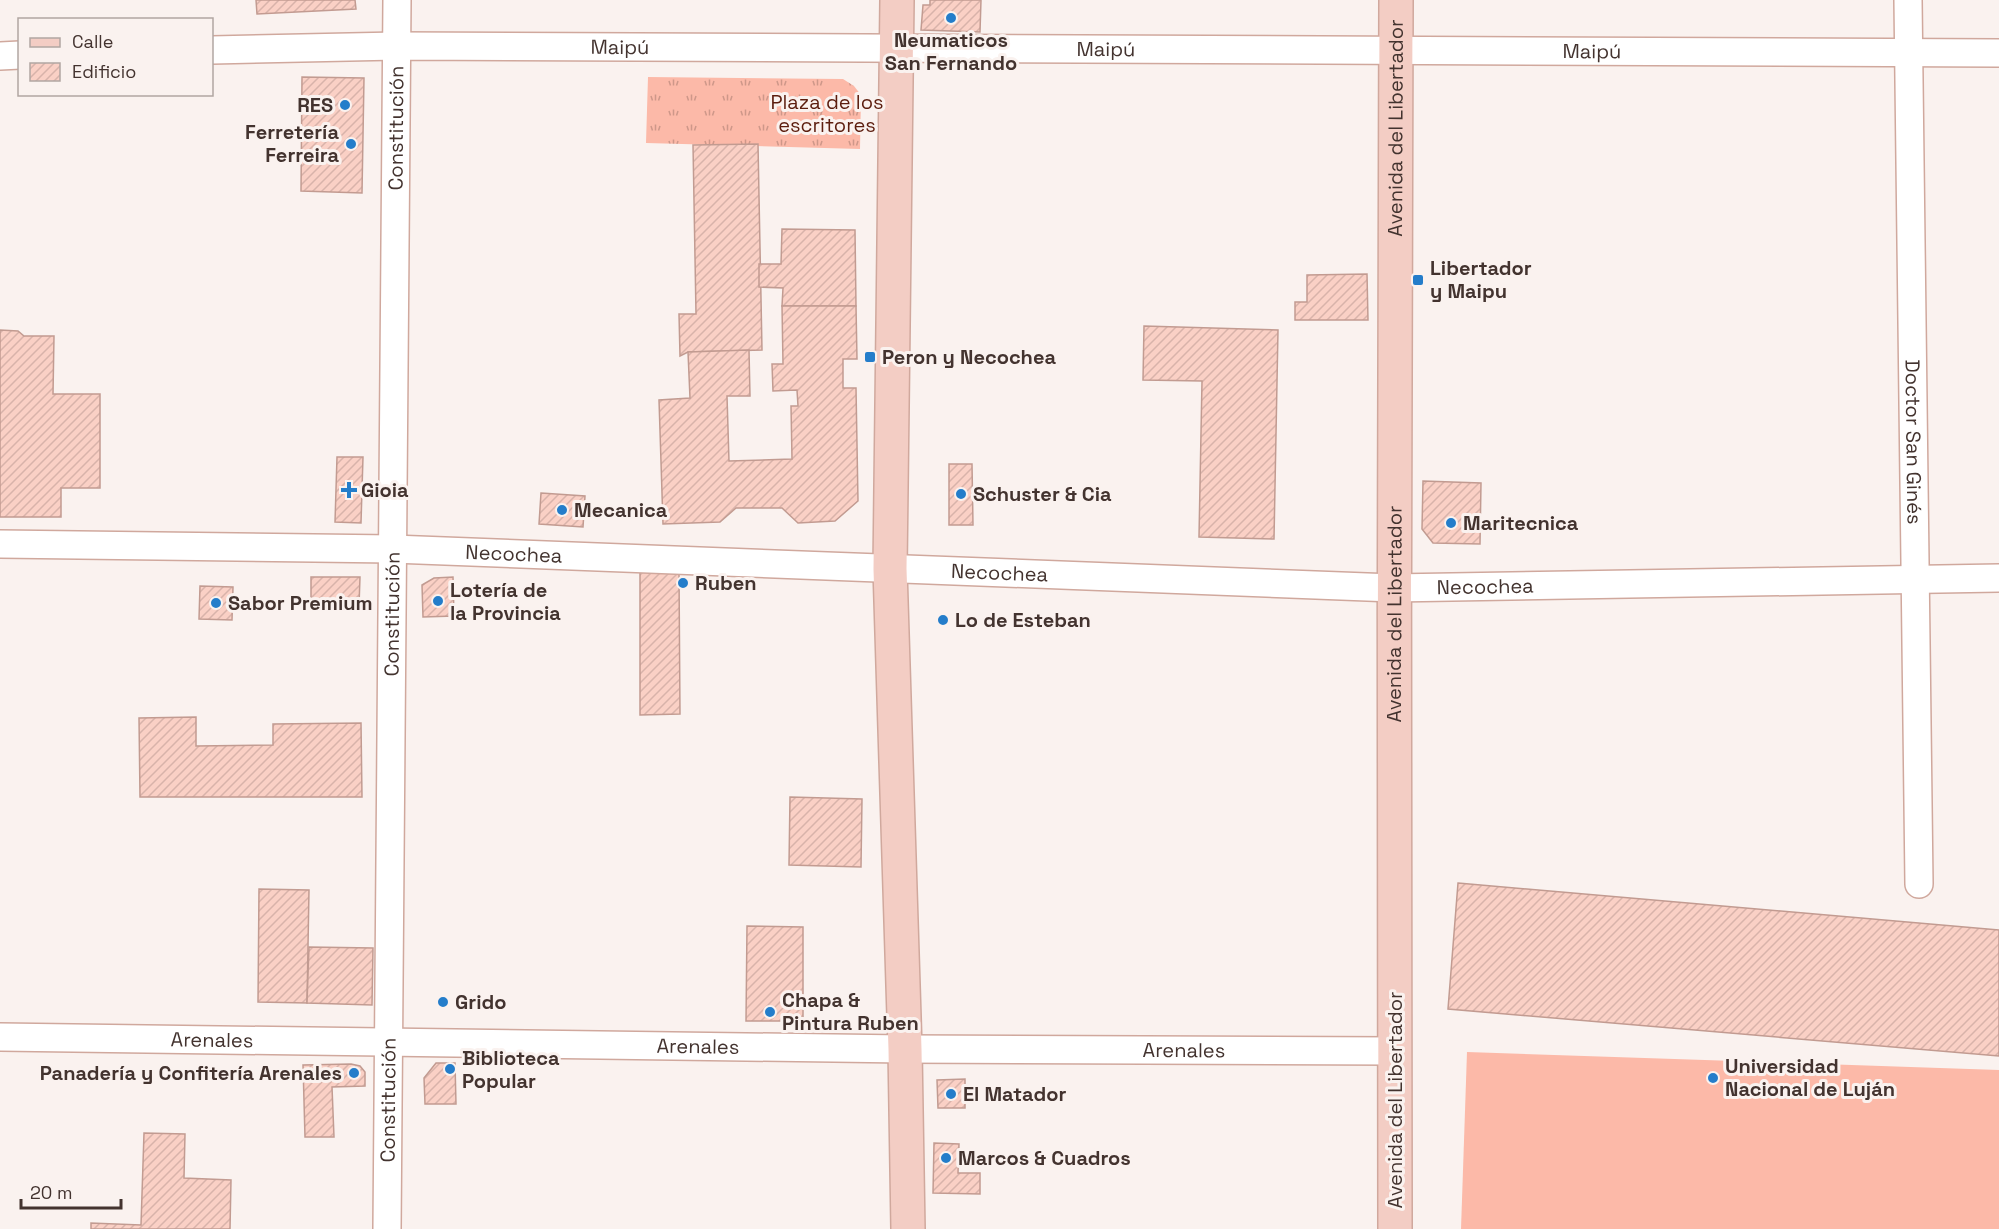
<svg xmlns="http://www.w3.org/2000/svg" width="1999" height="1229" font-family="'Space Grotesk',sans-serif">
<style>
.grass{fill:url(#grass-tufts)}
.garden{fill:#fcb9a8}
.building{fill:url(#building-hatch);stroke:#c29b91;stroke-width:1.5}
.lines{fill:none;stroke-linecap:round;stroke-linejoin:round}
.minor-casing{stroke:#d0a89d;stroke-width:30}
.secondary-casing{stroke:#d0a89d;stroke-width:36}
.minor{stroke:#fff;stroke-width:27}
.secondary{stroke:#f3cdc4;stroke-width:33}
.poi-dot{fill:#247dca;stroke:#faf2ef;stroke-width:2}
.labels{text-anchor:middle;stroke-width:6;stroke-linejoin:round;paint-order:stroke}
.poi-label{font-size:20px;font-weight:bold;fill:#43332f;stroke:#faf2ef;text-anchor:start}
.street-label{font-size:20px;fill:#43332f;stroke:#faf2ef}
.park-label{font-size:20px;fill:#5c1d0e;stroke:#faf2ef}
</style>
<defs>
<pattern id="grass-tufts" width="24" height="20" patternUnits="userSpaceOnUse" patternTransform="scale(1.5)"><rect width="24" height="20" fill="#fcb9a8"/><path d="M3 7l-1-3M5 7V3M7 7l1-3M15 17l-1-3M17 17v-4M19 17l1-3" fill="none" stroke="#ce9789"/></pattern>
<pattern id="building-hatch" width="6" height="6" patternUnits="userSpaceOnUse" patternTransform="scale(1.5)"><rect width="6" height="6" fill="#fad0c5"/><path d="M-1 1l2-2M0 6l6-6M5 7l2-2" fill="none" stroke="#d8b3aa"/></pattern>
</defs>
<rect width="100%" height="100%" fill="#faf2ef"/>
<!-- grass -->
<polygon class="grass" points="648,77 843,79 854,86 861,95 860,149 646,143"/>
<!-- garden -->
<polygon class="garden" points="1467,1052 1999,1070 1999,1229 1461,1229"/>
<!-- building -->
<g class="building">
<polygon points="256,0 355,0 356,9 257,14"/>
<polygon points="930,0 981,0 980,32 921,30 923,5 930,5"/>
<polygon points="302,77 364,78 362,193 301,191"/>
<polygon points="758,144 762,350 688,352 680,356 679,314 696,314 693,145"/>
<polygon points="782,229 855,230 856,306 782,306 783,288 759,287 759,264 781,264"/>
<polygon points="1367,274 1368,320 1295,320 1295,302 1307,302 1307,275"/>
<polygon points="782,306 856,306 857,359 843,359 843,388 856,388 858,501 835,521 798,523 782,508 736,508 720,522 663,524 659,400 690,398 688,352 749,350 750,396 727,396 729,461 792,459 791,406 798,406 797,390 773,391 772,364 783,364"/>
<polygon points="1144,326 1278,330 1274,539 1199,537 1202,381 1143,380"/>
<polygon points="0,330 18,331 24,336 54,336 53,394 100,394 100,488 61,488 61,517 0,517"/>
<polygon points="337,457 363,457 361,523 335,522"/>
<polygon points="949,464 972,464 973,525 949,525"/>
<polygon points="1423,481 1481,483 1480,544 1433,543 1422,529"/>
<polygon points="541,493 585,496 583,527 539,524"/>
<polygon points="640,572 679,572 680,714 640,715"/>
<polygon points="311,577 360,577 359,606 311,605"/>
<polygon points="453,577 454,616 423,617 422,585 434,578"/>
<polygon points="200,586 233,587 232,620 199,619"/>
<polygon points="196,717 196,746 273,745 273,724 361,723 362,797 140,797 139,718"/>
<polygon points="790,797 862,799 861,867 789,865"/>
<polygon points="1458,883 1999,930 1999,1056 1448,1009"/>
<polygon points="259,889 309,890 307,1003 258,1002"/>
<polygon points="747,926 803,927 803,1021 746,1021"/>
<polygon points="309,947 373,948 372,1005 307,1003"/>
<polygon points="436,1063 455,1063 456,1104 425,1104 424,1078"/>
<polygon points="351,1064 360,1066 365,1072 365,1086 332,1087 334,1137 305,1137 303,1065"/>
<polygon points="965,1079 965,1108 938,1108 937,1080"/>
<polygon points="144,1133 185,1134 184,1178 231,1180 230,1229 91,1229 91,1223 141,1225"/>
<polygon points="934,1143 959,1144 958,1173 980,1173 980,1194 933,1193"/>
</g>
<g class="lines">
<!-- minor casing -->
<g class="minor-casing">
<g id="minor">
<path id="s1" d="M1908 0 1919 884"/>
<path id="s2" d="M212 50 397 46 1999 53"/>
<polyline points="0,56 20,55"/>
<path id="s3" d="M0 544 393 549 1393 588 1999 578"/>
<path id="s4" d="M0 1037 905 1049 1394 1051"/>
<path id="s5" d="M387 1229 397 0"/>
</g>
</g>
<!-- secondary casing -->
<g class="secondary-casing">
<g id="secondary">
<polyline points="897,0 890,569 905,1049 908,1229"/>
<path id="s6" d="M1395 1229C1394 819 1394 410 1396 0"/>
</g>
</g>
<!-- minor -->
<use href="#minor" class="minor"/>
<!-- secondary -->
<use href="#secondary" class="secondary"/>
</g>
<!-- markers -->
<g class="poi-dot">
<circle cx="951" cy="18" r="6"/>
<circle cx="345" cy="105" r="6"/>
<circle cx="351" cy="144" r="6"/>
<rect x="1412" y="274" width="12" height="12" rx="3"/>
<rect x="864" y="351" width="12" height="12" rx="3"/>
<path d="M346 481h6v6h6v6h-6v6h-6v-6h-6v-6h6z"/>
<circle cx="961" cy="494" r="6"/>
<circle cx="562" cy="510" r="6"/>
<circle cx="1451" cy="523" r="6"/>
<circle cx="683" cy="583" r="6"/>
<circle cx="438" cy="601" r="6"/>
<circle cx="216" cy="603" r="6"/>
<circle cx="943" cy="620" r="6"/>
<circle cx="443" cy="1002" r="6"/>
<circle cx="770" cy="1012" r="6"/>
<circle cx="450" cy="1069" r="6"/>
<circle cx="354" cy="1073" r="6"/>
<circle cx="1713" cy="1078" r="6"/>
<circle cx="951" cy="1094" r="6"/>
<circle cx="946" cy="1158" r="6"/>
</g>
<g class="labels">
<!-- poi labels -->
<g class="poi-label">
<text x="951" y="47" text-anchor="middle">Neumaticos<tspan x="951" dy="23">San Fernando</tspan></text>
<text x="333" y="112" text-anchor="end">RES</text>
<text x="339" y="139" text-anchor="end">Ferretería<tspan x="339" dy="23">Ferreira</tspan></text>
<text x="1430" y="275">Libertador<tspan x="1430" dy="23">y Maipu</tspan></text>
<text x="882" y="364">Peron y Necochea</text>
<text x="361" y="497">Gioia</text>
<text x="973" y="501">Schuster &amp; Cia</text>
<text x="574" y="517">Mecanica</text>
<text x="1463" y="530">Maritecnica</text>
<text x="695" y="590">Ruben</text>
<text x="450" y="597">Lotería de<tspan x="450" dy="23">la Provincia</tspan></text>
<text x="228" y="610">Sabor Premium</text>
<text x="955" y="627">Lo de Esteban</text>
<text x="782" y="1007">Chapa &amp;<tspan x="782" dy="23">Pintura Ruben</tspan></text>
<text x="455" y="1009">Grido</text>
<text x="462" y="1065">Biblioteca<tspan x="462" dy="23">Popular</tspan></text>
<text x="1725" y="1073">Universidad<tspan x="1725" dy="23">Nacional de Luján</tspan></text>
<text x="342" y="1080" text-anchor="end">Panadería y Confitería Arenales</text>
<text x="963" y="1101">El Matador</text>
<text x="958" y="1165">Marcos &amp; Cuadros</text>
</g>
<!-- street labels -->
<g class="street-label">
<text dy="7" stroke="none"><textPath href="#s2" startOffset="408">Maipú</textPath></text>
<text dy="7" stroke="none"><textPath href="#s2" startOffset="894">Maipú</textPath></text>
<text dy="7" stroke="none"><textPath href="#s2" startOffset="1380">Maipú</textPath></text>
<text dy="7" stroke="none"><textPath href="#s5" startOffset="1101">Constitución</textPath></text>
<text dy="7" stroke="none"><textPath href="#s6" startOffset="1101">Avenida del Libertador</textPath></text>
<text dy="7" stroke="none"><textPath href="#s1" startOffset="442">Doctor San Ginés</textPath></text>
<text dy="7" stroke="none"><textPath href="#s3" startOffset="514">Necochea</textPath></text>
<text dy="7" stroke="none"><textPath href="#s3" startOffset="1000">Necochea</textPath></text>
<text dy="7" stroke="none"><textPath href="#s3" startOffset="1486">Necochea</textPath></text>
<text dy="7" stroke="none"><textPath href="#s5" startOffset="615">Constitución</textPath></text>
<text dy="7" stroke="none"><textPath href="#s6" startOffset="615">Avenida del Libertador</textPath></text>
<text dy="7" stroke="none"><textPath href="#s4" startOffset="212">Arenales</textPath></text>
<text dy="7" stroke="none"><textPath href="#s4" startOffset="698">Arenales</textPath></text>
<text dy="7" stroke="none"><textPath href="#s4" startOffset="1184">Arenales</textPath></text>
<text dy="7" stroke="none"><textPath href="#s5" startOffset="129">Constitución</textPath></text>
<text transform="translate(1395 1100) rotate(-90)" y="7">Avenida del Libertador</text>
</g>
<!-- park labels -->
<g class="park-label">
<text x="827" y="109">Plaza de los<tspan x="827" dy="23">escritores</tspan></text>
</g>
</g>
<!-- legend -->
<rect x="18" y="18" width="195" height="78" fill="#faf2ef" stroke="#b1a6a2" stroke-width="1.5"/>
<rect x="30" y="38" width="30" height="9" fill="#f3cdc4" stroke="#b1a6a2" stroke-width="1.5"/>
<text x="72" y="48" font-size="18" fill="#43332f">Calle</text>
<rect x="30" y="63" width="30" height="18" fill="url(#building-hatch)" stroke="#b1a6a2" stroke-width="1.5"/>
<text x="72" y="78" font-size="18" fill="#43332f">Edificio</text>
<!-- scale -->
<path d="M21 1199v9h100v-9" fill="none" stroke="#43332f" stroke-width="3"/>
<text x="30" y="1199" font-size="18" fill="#43332f" stroke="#faf2ef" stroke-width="4.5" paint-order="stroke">20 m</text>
</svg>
